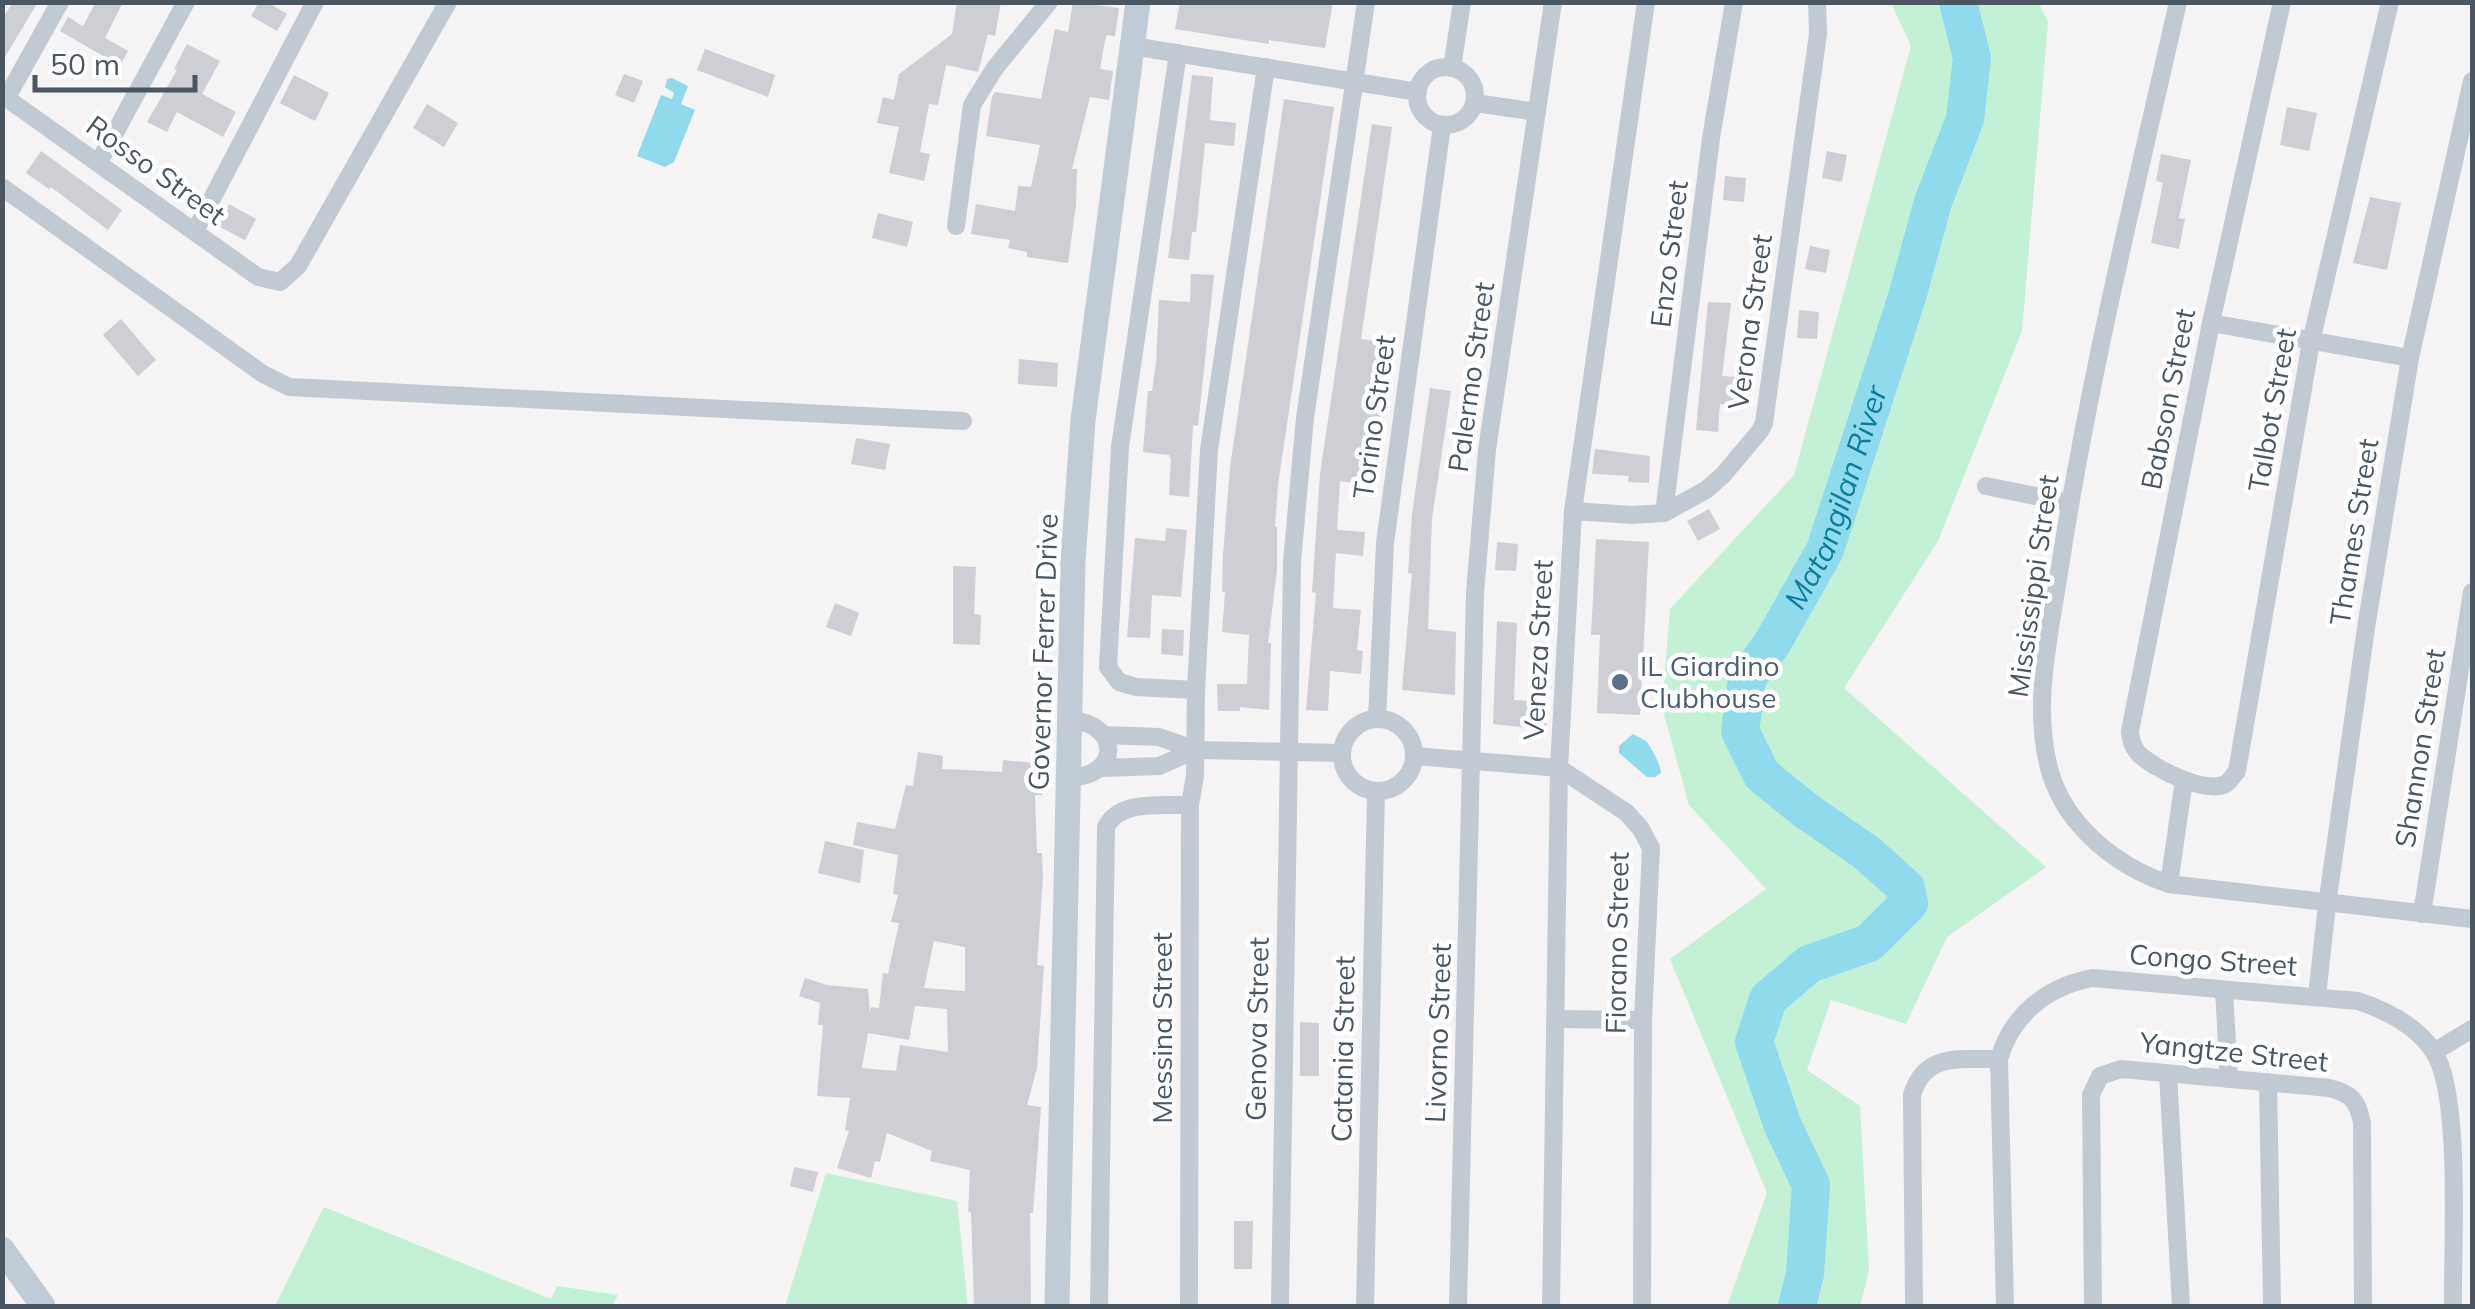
<svg xmlns="http://www.w3.org/2000/svg" width="2475" height="1309" font-family="Mulish,sans-serif">
<style>
.green{fill:#c3f1d5}
.water{fill:#90daee}
.lines{fill:none;stroke-linecap:round;stroke-linejoin:round}
.river{stroke:#90daee;stroke-width:38}
.building{fill:#cdcfd5;fill-rule:evenodd}
.street{stroke:#c1cad2;stroke-width:18}
.secondary{stroke:#c1cbd6;stroke-width:25}
.service-dot{fill:#5c6f8a;stroke:#fff;stroke-width:4}
.labels{text-anchor:middle;stroke-width:9;stroke-linejoin:round;paint-order:stroke}
.street-label{font-size:28px;fill:#4a5661;stroke:#fff}
.service-label{font-size:28px;fill:#4e5e75;stroke:#fff;text-anchor:start}
.water-label{font-size:30px;font-style:italic;fill:#0c7c9b;stroke:#fff}
</style>
<rect width="100%" height="100%" fill="#f5f3f3"/>
<!-- green -->
<g class="green">
<polygon points="1891,3 2039,3 2048,22 2022,331 1938,541 1844,688 2046,867 1947,937 1906,1024 1831,1000 1807,1070 1860,1106 1869,1270 1860,1306 1727,1306 1767,1193 1670,959 1766,889 1689,805 1662,707 1670,609 1794,475 1911,46"/>
<polygon points="826,1173 957,1201 968,1306 785,1306"/>
<polygon points="324,1207 551,1299 557,1286 618,1295 612,1306 275,1306"/>
</g>
<!-- water -->
<g class="water">
<polygon points="672,78 688,86 681,104 695,110 674,162 665,167 637,156 661,95 672,99 674,93 665,87 667,79"/>
<path d="M1633 734 1646 741C1652 749 1660 763 1661 773L1655 777H1647L1619 753V746Z"/>
</g>
<g class="lines">
<!-- river -->
<path class="river" id="s1" d="M1797 1306 1805 1274 1811 1185 1783 1126 1754 1042 1768 999 1809 964 1869 943 1909 903 1906 888 1867 853 1805 810 1762 775 1740 731 1747 679 1773 642 1825 550 1907 297 1933 202 1965 119 1972 58 1958 2"/>
</g>
<!-- building -->
<g class="building">
<polygon points="13,2 38,2 2,62 2,19"/>
<polygon points="96,2 123,2 105,38 128,51 116,73 101,65 105,57 60,31 68,17 83,26"/>
<polygon points="259,2 267,2 287,14 277,31 251,16"/>
<polygon points="957,2 1001,2 995,36 988,34 978,72 946,65 938,105 929,104 920,152 930,154 924,181 889,173 899,127 877,123 883,97 894,100 899,74 952,34"/>
<polygon points="1073,2 1119,8 1115,36 1106,35 1100,69 1113,71 1109,100 1090,97 1072,169 1077,169 1076,205 1068,263 1027,257 1027,252 1008,248 1010,240 971,234 976,204 1015,211 1018,186 1031,187 1040,145 986,136 992,96 995,92 1041,99 1055,29 1068,32"/>
<polygon points="1180,2 1333,2 1325,48 1269,40 1269,44 1175,29"/>
<polygon points="187,44 220,61 202,94 236,112 223,137 177,112 167,132 147,122 177,70 174,69"/>
<polygon points="705,49 775,75 768,97 697,70"/>
<polygon points="624,74 643,81 634,103 615,95"/>
<polygon points="294,75 329,93 315,121 280,103"/>
<polygon points="1192,75 1213,77 1210,120 1236,123 1234,146 1205,143 1196,232 1192,232 1189,260 1168,258"/>
<polygon points="1284,99 1334,107 1278,485 1275,526 1277,527 1277,570 1268,643 1271,643 1269,710 1240,707 1240,711 1218,711 1217,684 1247,684 1249,635 1222,632 1225,592 1222,592 1223,555 1230,467"/>
<polygon points="427,104 458,123 444,147 413,128"/>
<polygon points="2287,107 2317,113 2309,151 2280,145"/>
<polygon points="1372,124 1392,127 1361,339 1391,344 1370,486 1340,481 1337,530 1365,532 1363,556 1336,553 1333,608 1361,610 1357,650 1363,651 1361,674 1330,671 1328,711 1306,710 1316,593 1312,592 1320,474"/>
<polygon points="41,151 122,210 108,230 51,187 49,189 26,173"/>
<polygon points="1827,151 1847,155 1842,182 1822,178"/>
<polygon points="2161,154 2191,160 2179,218 2185,219 2179,249 2151,243 2163,183 2156,181"/>
<polygon points="1725,176 1746,178 1744,202 1723,200"/>
<polygon points="2370,197 2401,203 2387,270 2353,263"/>
<polygon points="229,204 256,219 245,240 218,226"/>
<polygon points="878,213 913,222 907,247 872,238"/>
<polygon points="1810,246 1830,250 1826,273 1805,269"/>
<polygon points="1191,274 1214,275 1198,426 1193,425 1189,497 1169,495 1171,459 1169,455 1143,452 1148,391 1152,391 1156,363 1159,300 1190,302"/>
<polygon points="1708,302 1731,303 1722,376 1752,378 1750,406 1720,404 1718,432 1696,430"/>
<polygon points="1799,310 1819,312 1817,339 1797,338"/>
<polygon points="121,319 156,360 138,376 103,335"/>
<polygon points="1019,359 1058,363 1057,387 1018,384"/>
<polygon points="1430,388 1451,391 1432,519 1428,629 1456,632 1455,695 1402,690 1412,574 1408,573 1412,514"/>
<polygon points="856,438 890,444 885,470 851,464"/>
<polygon points="1595,449 1650,456 1649,483 1628,482 1629,476 1592,474"/>
<polygon points="1709,509 1720,529 1698,541 1687,521"/>
<polygon points="1166,528 1187,530 1181,597 1152,595 1150,638 1127,637 1135,538 1165,541"/>
<polygon points="1596,539 1649,542 1640,715 1597,713 1600,635 1591,635"/>
<polygon points="1497,542 1518,544 1516,571 1495,570"/>
<polygon points="953,566 976,567 974,614 981,615 980,645 953,644"/>
<polygon points="835,603 859,613 851,636 826,627"/>
<polygon points="1497,621 1517,623 1514,700 1548,702 1546,730 1493,724"/>
<polygon points="1162,629 1184,630 1183,656 1161,654"/>
<path d="M918 752 943 756 942 769 1002 772 1003 760 1045 764 1042 795H1035L1037 853H1042L1043 877 1037 965 1044 966 1037 1068 1027 1105 1041 1107 1033 1213H1030L1031 1306H974L971 1212H968L970 1170 930 1161 932 1151 887 1133 880 1162 875 1161 871 1178 837 1168 849 1131 845 1130 850 1098 817 1096 823 1025H818L820 1003 799 996 805 978 827 985 868 989 870 1013 871 1007 879 1008 883 973 888 974 899 923 891 922 898 895 893 894 898 855 853 845 857 822 895 829 906 785 913 786ZM934 941 965 947V991L924 988ZM915 1006 947 1009 948 1052 900 1045 896 1071 862 1068 868 1033 909 1040Z"/>
<polygon points="825,841 864,850 860,883 818,873"/>
<polygon points="1300,1022 1319,1023 1319,1076 1300,1076"/>
<polygon points="794,1167 818,1172 813,1192 790,1186"/>
<polygon points="1234,1221 1253,1221 1252,1269 1234,1269"/>
</g>
<g class="lines">
<!-- street -->
<g class="street">
<path d="M2178 2C2135 192 2088 381 2059 573 2049 639 2031 709 2051 775 2068 828 2118 867 2169 884L2472 919"/>
<path d="M2282 2 2211 323 2130 731C2131 740 2132 746 2138 753 2152 768 2208 796 2227 783 2228 783 2237 771 2237 771L2311 342 2390 2"/>
<polyline points="1132,46 1418,92"/>
<polyline points="1178,53 1120,447 1108,667 1119,682 1136,687 1196,690"/>
<circle cx="1446" cy="96" r="29"/>
<polyline points="1452,68 1462,2"/>
<polyline points="2,95 258,277 280,282 298,266 448,2"/>
<polyline points="7,97 60,2"/>
<polyline points="1475,103 1537,112"/>
<polyline points="99,162 186,2"/>
<polyline points="2,187 263,374 289,387 963,421"/>
<polyline points="956,226 972,105 995,68 1049,2"/>
<polyline points="195,231 315,2"/>
<polyline points="2211,323 2410,358"/>
<polyline points="1986,486 2070,503"/>
<polyline points="1573,511 1632,515 1664,513 1706,490 1723,475 1760,431 1764,423 1818,34 1817,2"/>
<polyline points="1664,513 1711,138 1734,2"/>
<circle cx="1378" cy="755" r="36"/>
<polyline points="1377,719 1385,543 1442,125"/>
<polyline points="1105,735 1159,737 1196,750 1341,753"/>
<polyline points="1415,756 1559,768 1627,813 1641,829 1651,848 1643,1020 1642,1306"/>
<polyline points="1102,768 1159,766 1196,750"/>
<path d="M1069 777C1120 778 1122 724 1071 720"/>
<polyline points="2169,884 2184,780"/>
<polyline points="2422,914 2472,592"/>
<polyline points="2224,990 2229,1079"/>
<polyline points="2317,996 2327,905 2366,628 2410,358 2472,81"/>
<polyline points="1556,1019 1643,1020"/>
<polyline points="2434,1052 2472,1029"/>
<polyline points="2168,1074 2181,1306"/>
<polyline points="2268,1082 2272,1306"/>
<path d="M1099 1306 1106 827C1120 799 1163 806 1190 805"/>
<polyline points="1189,1306 1190,805 1195,776 1196,690 1209,450 1266,67"/>
<polyline points="1280,1306 1292,562 1305,418 1366,2"/>
<polyline points="1365,1306 1376,792"/>
<polyline points="1458,1306 1475,593 1487,450 1553,2"/>
<polyline points="1551,1306 1559,768 1573,511 1646,2"/>
<path d="M1914 1306 1912 1095C1925 1051 1962 1060 1999 1059"/>
<path d="M2005 1306 1999 1059C2012 1014 2047 987 2092 978L2358 1001C2385 1010 2417 1026 2434 1052 2462 1096 2452 1249 2453 1306"/>
<path d="M2093 1306 2091 1095 2100 1076 2121 1069 2329 1088C2351 1093 2358 1101 2362 1123L2363 1306"/>
</g>
<!-- secondary -->
<g class="secondary">
<polyline points="2,1249 43,1306"/>
<polyline points="1057,1306 1073,561 1083,420 1138,2"/>
</g>
</g>
<!-- markers -->
<circle class="service-dot" cx="1620" cy="682" r="10"/>
<g class="labels">
<!-- street labels -->
<g class="street-label">
<text transform="translate(156 170) rotate(36)" y="10">Rosso Street</text>
<text transform="translate(1669 254) rotate(-83)" y="10">Enzo Street</text>
<text transform="translate(1750 322) rotate(-82)" y="10">Verona Street</text>
<text transform="translate(1471 377) rotate(-82)" y="10">Palermo Street</text>
<text transform="translate(2168 399) rotate(-79)" y="10">Babson Street</text>
<text transform="translate(2272 410) rotate(-80)" y="10">Talbot Street</text>
<text transform="translate(1374 417) rotate(-82)" y="10">Torino Street</text>
<text transform="translate(2354 532) rotate(-81)" y="10">Thames Street</text>
<text transform="translate(2033 586) rotate(-82)" y="10">Mississippi Street</text>
<text transform="translate(1538 650) rotate(-87)" y="10">Veneza Street</text>
<text transform="translate(1043 652) rotate(-88)" y="10">Governor Ferrer Drive</text>
<text transform="translate(2420 748) rotate(-81)" y="10">Shannon Street</text>
<text transform="translate(1617 943) rotate(-89)" y="10">Fiorano Street</text>
<text transform="translate(2213 960) rotate(4)" y="10">Congo Street</text>
<text transform="translate(1162 1028) rotate(-90)" y="10">Messina Street</text>
<text transform="translate(1257 1029) rotate(-89)" y="10">Genova Street</text>
<text transform="translate(1438 1033) rotate(-88)" y="10">Livorno Street</text>
<text transform="translate(1343 1049) rotate(-89)" y="10">Catania Street</text>
<text transform="translate(2234 1052) rotate(6)" y="10">Yangtze Street</text>
</g>
<!-- service labels -->
<g class="service-label">
<text x="1640" y="676">IL Giardino<tspan x="1640" dy="32">Clubhouse</tspan></text>
</g>
<!-- water labels -->
<g class="water-label">
<text dy="10" stroke="none"><textPath href="#s1" startOffset="1000">Matangilan River</textPath></text>
</g>
</g>
<!-- border -->
<rect width="2475" height="1309" fill="none" stroke="#4a5661" stroke-width="10"/>
<!-- scale -->
<path d="M35 75v15h160v-15" fill="none" stroke="#4a5661" stroke-width="5"/>
<text x="50" y="75" font-size="30" fill="#4a5661" stroke="#ffffff" stroke-width="8" paint-order="stroke">50 m</text>
</svg>
